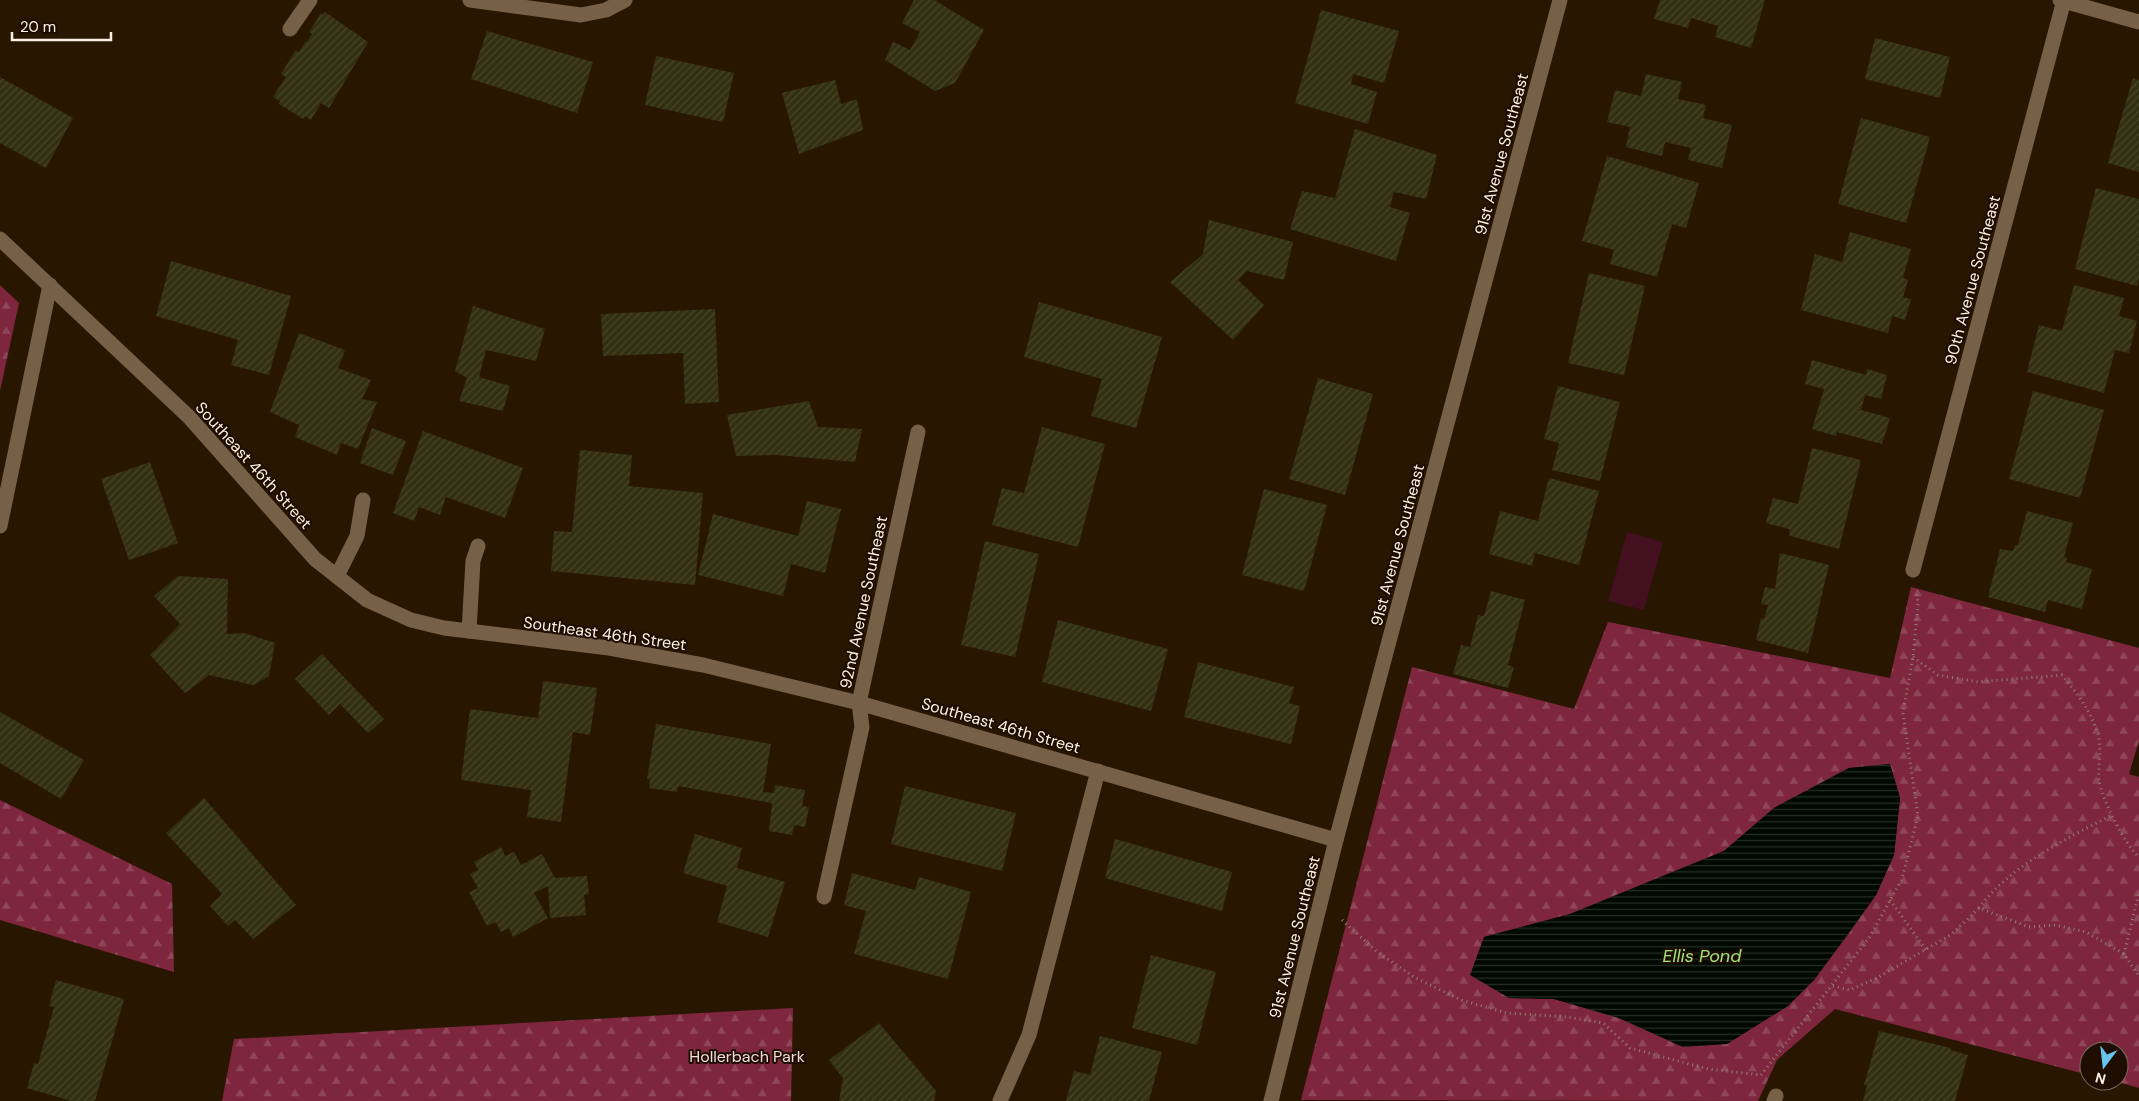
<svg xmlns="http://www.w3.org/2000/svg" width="2139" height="1101" font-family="'DM Sans',sans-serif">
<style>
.green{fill:#440f1e}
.forest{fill:url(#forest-firs);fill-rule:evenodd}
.water{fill:url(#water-rules)}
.building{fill:url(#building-hatch)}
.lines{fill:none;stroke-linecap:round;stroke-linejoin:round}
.path{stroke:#918170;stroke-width:3;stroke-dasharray:1 4;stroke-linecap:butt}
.lane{stroke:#766148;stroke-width:15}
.street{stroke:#766148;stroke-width:15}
.labels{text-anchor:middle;stroke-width:4;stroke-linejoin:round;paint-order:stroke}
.street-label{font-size:16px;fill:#fef1e3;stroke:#1e0d00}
.park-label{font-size:16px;fill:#f6dbdf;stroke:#1e0d00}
.water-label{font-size:18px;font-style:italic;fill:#a2e279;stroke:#1e0d00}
</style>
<defs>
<pattern id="forest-firs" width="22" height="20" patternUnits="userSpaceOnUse" patternTransform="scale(1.25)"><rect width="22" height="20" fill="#7d263e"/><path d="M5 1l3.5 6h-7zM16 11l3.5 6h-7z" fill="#90465a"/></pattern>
<pattern id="water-rules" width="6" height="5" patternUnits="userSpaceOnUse" patternTransform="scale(1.25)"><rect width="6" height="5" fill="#000900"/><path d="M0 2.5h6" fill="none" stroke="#262d25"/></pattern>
<pattern id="building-hatch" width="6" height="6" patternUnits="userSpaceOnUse" patternTransform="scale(1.25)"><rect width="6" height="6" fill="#333012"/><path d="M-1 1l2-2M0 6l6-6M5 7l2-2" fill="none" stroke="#474429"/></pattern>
</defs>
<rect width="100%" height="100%" fill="#281601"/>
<!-- green -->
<polygon class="green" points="1627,532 1663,542 1644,610 1608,601"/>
<!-- forest -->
<g class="forest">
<polygon points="0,285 19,303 0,391"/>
<path d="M1911 587 2139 648V741L2129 774 2139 777V1088L2114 1081H2119V1051H2089V1075L1835 1009 1777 1060 1758 1101 1301 1100 1412 667 1574 709 1608 622 1890 678ZM1890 764 1900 798 1894 855 1876 895 1847 936 1814 980 1683 1047 1619 1018 1554 999 1509 998 1484 937 1570 914 1724 851 1774 808 1849 768Z"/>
<polygon points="0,800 172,884 174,972 0,920"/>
<polygon points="793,1008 791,1101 222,1101 234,1039"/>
</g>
<!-- water -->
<polygon class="water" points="1890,764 1900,798 1894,855 1876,895 1814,980 1788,1006 1727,1044 1683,1047 1619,1018 1554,999 1509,998 1470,975 1484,937 1570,914 1724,851 1774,808 1849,768"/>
<!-- building -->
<g class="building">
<polygon points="914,0 934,0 984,30 955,83 935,91 885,60 893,42 910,50 920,32 902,23"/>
<polygon points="1660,0 1765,0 1751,48 1715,37 1718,26 1691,18 1688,28 1654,19"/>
<polygon points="1321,10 1399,31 1384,83 1353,74 1351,84 1377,92 1368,124 1295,103"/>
<polygon points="325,12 368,42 329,108 321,103 311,120 305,116 303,119 279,104 280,101 273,97 286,77 281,74 295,51 299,52 306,41 307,42 312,34 309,32 321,13 323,15"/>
<polygon points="487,31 593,62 577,113 471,79"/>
<polygon points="1875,38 1950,57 1940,98 1865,79"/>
<polygon points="656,56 734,73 723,122 645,105"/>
<polygon points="1646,74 1682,82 1678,99 1706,105 1703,118 1732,125 1722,168 1688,160 1691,148 1665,142 1662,156 1626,147 1630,127 1607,122 1615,90 1641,96"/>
<polygon points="0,77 73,118 46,168 0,143"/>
<polygon points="2133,78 2139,80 2139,172 2108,163"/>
<polygon points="835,80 841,104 857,99 863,130 799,154 782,93"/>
<polygon points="1861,118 1930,137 1906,223 1838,204"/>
<polygon points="1355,129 1437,155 1426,199 1394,192 1390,207 1410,213 1396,261 1290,229 1302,191 1335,198"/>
<polygon points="1607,156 1699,183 1686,228 1672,224 1657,277 1610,264 1614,250 1582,241"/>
<polygon points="2096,188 2139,199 2139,278 2137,286 2075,269"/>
<polygon points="1209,220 1293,242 1284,280 1247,271 1238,280 1264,305 1233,340 1170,282 1203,254"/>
<polygon points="1850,232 1911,249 1903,278 1908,280 1903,297 1911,299 1905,320 1892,316 1888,333 1801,310 1815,254 1842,262"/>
<polygon points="171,261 291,296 269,375 231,365 238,340 156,316"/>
<polygon points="1589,273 1645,286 1624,375 1568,363"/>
<polygon points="2074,285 2124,298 2119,316 2137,321 2129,353 2115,350 2104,393 2027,372 2039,325 2062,331"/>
<polygon points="1039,302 1162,337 1136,428 1091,416 1102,379 1024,357"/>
<polygon points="473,306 545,329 536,361 486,350 479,377 510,386 503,411 459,401 467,378 455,371"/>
<polygon points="715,309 719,402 685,404 683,353 603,356 601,314"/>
<polygon points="299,333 345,350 338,368 371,380 362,399 377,402 358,449 341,443 337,455 295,437 299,425 270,412"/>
<polygon points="1812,360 1866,375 1867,369 1887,375 1881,399 1865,395 1861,410 1890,418 1882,444 1837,432 1836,436 1812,429 1824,389 1805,384"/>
<polygon points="1318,378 1373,394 1345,495 1289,479"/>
<polygon points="1558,386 1620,402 1600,481 1552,470 1559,443 1544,439"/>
<polygon points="2033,391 2104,410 2080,498 2009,479"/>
<polygon points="809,401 818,427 862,429 855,462 777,455 736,456 727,415"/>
<polygon points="1042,427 1105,444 1078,547 992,525 1002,488 1024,493"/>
<polygon points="372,428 406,441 393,475 360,463"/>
<polygon points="423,431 523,468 505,518 446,497 440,515 419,507 414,521 393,513"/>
<polygon points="1812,448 1861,460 1839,549 1790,536 1789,529 1766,523 1773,498 1798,504"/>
<polygon points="580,450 632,455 629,486 703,493 695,585 551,571 554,531 572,532"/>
<polygon points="150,462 178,543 129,560 101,479"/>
<polygon points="1549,478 1599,491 1579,565 1535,553 1532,566 1489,554 1500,511 1538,521"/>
<polygon points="1264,489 1327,505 1304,591 1242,575"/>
<polygon points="807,501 841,509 825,573 791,564 783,596 698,575 713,514 798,536"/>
<polygon points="2027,511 2073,523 2064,557 2067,558 2066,562 2092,569 2082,609 2048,600 2045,612 1988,597 2000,549 2013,551 2015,545 2018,545"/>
<polygon points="985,541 1039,554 1015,657 961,645"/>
<polygon points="1780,553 1829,565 1808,653 1756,640 1761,618 1764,619 1768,605 1761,604 1765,587 1775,589"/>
<polygon points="178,576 228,579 227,634 244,633 275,643 269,676 253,685 209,675 185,693 150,655 180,624 154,596"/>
<polygon points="1491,591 1525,600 1508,665 1514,667 1508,688 1453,674 1461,645 1470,647 1478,615 1484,616"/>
<polygon points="1058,620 1168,649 1151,711 1042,682"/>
<polygon points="322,654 384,719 368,733 340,704 329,715 295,679"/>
<polygon points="1198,662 1294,687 1289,703 1300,706 1291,744 1184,717"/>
<polygon points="543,681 597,688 590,735 573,732 561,822 527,817 531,790 461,780 470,709 538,718"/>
<polygon points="0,712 84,760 61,799 0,763"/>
<polygon points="656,724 771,744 763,792 774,793 775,785 805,790 802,806 809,807 805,827 794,825 792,835 769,831 772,803 678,786 677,792 649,788 650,779 647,779"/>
<polygon points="905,786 1016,813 1002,871 891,844"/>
<polygon points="204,798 296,905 253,939 235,920 228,926 210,906 222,894 166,833"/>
<polygon points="695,834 742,848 737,868 785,882 768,937 717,922 727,886 683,873"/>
<polygon points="1115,839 1232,872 1222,911 1105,878"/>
<polygon points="501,847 505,856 514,852 521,865 542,854 555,878 587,876 589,894 584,895 586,915 550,918 548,886 534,893 548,918 513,937 509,928 501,932 496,922 487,926 469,892 478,888 470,874 478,870 474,862"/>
<polygon points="852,873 915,890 919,877 971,892 948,979 854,954 866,911 844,905"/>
<polygon points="1151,955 1216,972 1197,1045 1132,1028"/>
<polygon points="56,980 124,999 95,1101 71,1101 27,1088 34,1063 38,1064 54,1007 49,1006"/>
<polygon points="879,1023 936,1091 934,1101 839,1101 843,1078 829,1060"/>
<polygon points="1879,1031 1951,1048 1950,1050 1968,1055 1955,1101 1863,1101 1867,1086 1864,1085"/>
<polygon points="1100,1036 1162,1052 1149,1101 1066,1101 1074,1071 1090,1075"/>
</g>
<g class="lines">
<!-- path -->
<g class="path">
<path d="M1913 657 1938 675 1978 682 2062 675C2078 695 2090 709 2098 734 2102 748 2098 765 2099 780 2101 798 2125 845 2139 857"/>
<polyline points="1890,900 1926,950"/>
<path d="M1979 908C2011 865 2066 839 2112 815"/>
<polyline points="1342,920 1376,951 1414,977 1461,1000 1507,1013 1566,1017 1603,1023 1630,1048 1708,1069 1761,1075"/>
<polyline points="2124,954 2139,892"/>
<polyline points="1833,986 1850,990 1877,978 1952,934 1979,908 2029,927 2055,925 2086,932 2124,954 2139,976"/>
<polyline points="1761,1075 1869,938 1902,879 1918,816 1903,713 1913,657 1918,604 1917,594"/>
</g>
<!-- lane -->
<g class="lane">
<polyline points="470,0 581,15 606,10 625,0"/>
<polyline points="290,29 310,0"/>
<polyline points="337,576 357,536 363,500"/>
<polyline points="469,631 473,561 478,546"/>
<polyline points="1000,1101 1029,1035 1098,771"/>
</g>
<!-- street -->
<g class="street">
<polyline points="2060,0 2139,22"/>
<polyline points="0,239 189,417 315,559 367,600 411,620 444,628 609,648 703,665 859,703 1336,840"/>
<polyline points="0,526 50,285"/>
<polyline points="1913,570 2064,0"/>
<polyline points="824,897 862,727 859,703 918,432"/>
<polyline points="1271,1101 1336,840 1560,0"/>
<polyline points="1774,1101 1776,1096"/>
</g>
</g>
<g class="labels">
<!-- street labels -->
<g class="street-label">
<text transform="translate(1501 154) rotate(-75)" y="6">91st Avenue Southeast</text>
<text transform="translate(1972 280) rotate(-75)" y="6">90th Avenue Southeast</text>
<text transform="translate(254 465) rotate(48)" y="6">Southeast 46th Street</text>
<text transform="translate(1397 545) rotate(-75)" y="6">91st Avenue Southeast</text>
<text transform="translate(863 602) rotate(-78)" y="6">92nd Avenue Southeast</text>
<text transform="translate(605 633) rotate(8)" y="6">Southeast 46th Street</text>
<text transform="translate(1001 725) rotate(16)" y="6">Southeast 46th Street</text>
<text transform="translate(1294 937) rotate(-76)" y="6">91st Avenue Southeast</text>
</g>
<!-- park labels -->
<g class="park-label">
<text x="747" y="1062">Hollerbach Park</text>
</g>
<!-- water labels -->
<g class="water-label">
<text x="1702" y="962">Ellis Pond</text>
</g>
</g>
<!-- north arrow -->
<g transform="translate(2104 1066) rotate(195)"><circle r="24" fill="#1e0d00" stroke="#78685b"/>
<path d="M0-4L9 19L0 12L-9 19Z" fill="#66c4ef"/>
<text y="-8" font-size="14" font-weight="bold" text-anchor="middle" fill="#fef1e3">N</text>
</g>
<!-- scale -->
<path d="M12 32v8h99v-8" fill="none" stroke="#fef1e3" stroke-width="2.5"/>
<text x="20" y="32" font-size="15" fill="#fef1e3" stroke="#1e0d00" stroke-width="4" paint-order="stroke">20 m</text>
</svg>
